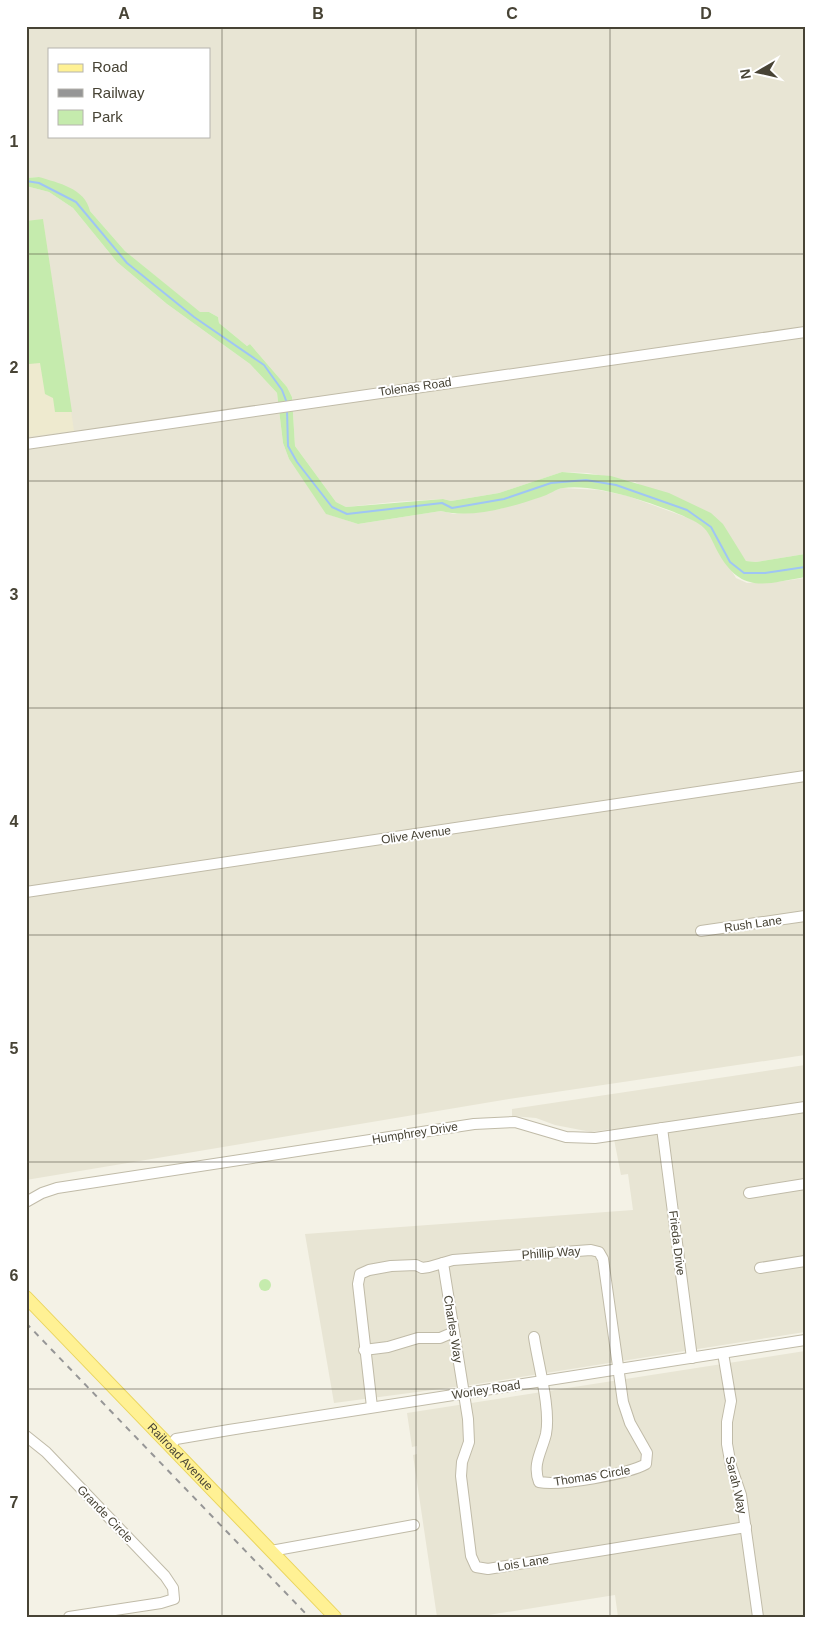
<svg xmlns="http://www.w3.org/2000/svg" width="831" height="1643" font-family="Arial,sans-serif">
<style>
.residential{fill:#e8e5d4;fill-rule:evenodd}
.education{fill:#eeeacf}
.green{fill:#c5ebad}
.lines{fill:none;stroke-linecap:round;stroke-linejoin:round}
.stream{stroke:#9fc5f4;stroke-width:2}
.minor-casing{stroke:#c0bba8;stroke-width:12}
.major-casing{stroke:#ead55e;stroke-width:14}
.minor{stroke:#fff;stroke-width:10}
.major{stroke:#fff194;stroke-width:12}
.rail{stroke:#969696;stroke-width:2;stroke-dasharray:6 6;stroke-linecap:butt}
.grid{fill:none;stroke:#474335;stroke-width:1;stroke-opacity:0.55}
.labels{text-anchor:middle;stroke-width:4;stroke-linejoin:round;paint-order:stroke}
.street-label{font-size:12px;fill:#474335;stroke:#fff}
.neatline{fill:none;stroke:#474335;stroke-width:2}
.grid-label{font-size:16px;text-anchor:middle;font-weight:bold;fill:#474335}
</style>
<rect width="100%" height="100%" fill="#f4f2e6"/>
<!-- residential -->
<g class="residential">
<path d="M26 26H805V554L756 562 746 561 734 544 635 482 588 473 562 472 499 493 451 501 443 499 394 502 346 507 336 502 295 446 292 397 287 387 250 344 247 346 219 323 218 317 209 312 200 313 142 265 125 251 90 211 39 177 26 178ZM49 49H209V136H49Z"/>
<polygon points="26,186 49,192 73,208 117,262 167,304 250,364 277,393 283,443 289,459 327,514 358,524 441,511 454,514 500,509 562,488 599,490 628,496 691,519 704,526 736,578 747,583 776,582 805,578 805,1055 509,1099 26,1180"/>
<polygon points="805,1065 805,1332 470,1385 334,1403 305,1234 633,1210 628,1174 621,1175 612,1129 591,1132 555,1125 536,1118 512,1116 512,1109"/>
<polygon points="805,1351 805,1617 618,1617 615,1595 476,1617 437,1617 413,1455 417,1454 417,1446 412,1447 407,1413"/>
</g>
<!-- education -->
<polygon class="education" points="43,219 74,431 26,437 26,221"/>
<!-- green -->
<g class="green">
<path d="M39 177C58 183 85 188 90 211L125 251 200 312H209L218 317 219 323 247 346 250 344 287 387 292 397 295 446 336 502 346 507 443 499 451 501 499 493 562 472 611 476 669 493 711 513 723 524 746 561 756 562 805 554V577C765 584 742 594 719 554 714 546 711 535 704 528 696 518 642 500 627 496 608 491 582 485 563 488 556 489 548 495 541 497 511 507 473 519 441 511L358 524 326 514 289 459 283 443 277 393 250 364 167 304 117 262 73 208 49 192 26 186V178Z"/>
<polygon points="43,219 72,412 55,412 53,398 45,394 40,363 29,364 26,357 26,221"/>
<circle cx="265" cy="1285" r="6"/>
</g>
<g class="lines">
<!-- stream -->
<g class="stream">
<polyline points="26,181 39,183 76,202 127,263 194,317 264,365 282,390 287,403"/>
<polyline points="287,410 288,446 297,462 332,507 347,514 442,503 452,508 504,499 551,483 586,480 616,485 687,510 711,527 730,562 744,573 765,573 805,567"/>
</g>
<!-- minor casing -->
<g class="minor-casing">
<g id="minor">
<polyline points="26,444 805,332"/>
<polyline points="26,892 805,776"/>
<polyline points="701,931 805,916"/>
<polyline points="662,1128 692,1358"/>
<polyline points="749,1193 805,1184"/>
<polyline points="26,1202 42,1193 57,1188 474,1124 515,1122 566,1137 595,1138 805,1107"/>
<polyline points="443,1263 468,1419 469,1442 462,1462 461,1476 471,1556 476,1567 488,1569 746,1527"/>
<polyline points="760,1268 805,1261"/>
<polyline points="364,1350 388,1347 418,1338 440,1338 454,1332"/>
<polyline points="723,1353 731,1401 727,1422 727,1444 731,1466 741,1495 758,1617"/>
<path d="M372 1407 358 1284 360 1274 369 1270 391 1266 416 1265 422 1268 429 1267 453 1260 591 1250 599 1252 603 1259 623 1402 630 1423 647 1453 646 1464C628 1474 560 1486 539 1482 532 1464 542 1451 546 1434 551 1409 538 1364 534 1337"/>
<polyline points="26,1436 46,1452 165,1576 173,1588 174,1599 161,1603 69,1617"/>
<polyline points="170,1446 176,1439 229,1430 805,1340"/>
<polyline points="271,1551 414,1525"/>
</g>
</g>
<!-- major casing -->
<g class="major-casing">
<g id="major">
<path id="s1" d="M26 1297 335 1617"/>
</g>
</g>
<!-- minor -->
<use href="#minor" class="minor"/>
<!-- major -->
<use href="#major" class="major"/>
<!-- rail -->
<polyline class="rail" points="26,1323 309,1617"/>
</g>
<!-- grid -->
<path class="grid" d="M222 26V1617M416 26V1617M610 26V1617M26 254H805M26 481H805M26 708H805M26 935H805M26 1162H805M26 1389H805"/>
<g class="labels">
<!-- street labels -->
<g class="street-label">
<text transform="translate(415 387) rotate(-8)" y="4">Tolenas Road</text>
<text transform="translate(416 835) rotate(-8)" y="4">Olive Avenue</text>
<text transform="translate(753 924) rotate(-8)" y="4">Rush Lane</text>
<text transform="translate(415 1133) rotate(-9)" y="4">Humphrey Drive</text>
<text transform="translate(677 1243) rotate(83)" y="4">Frieda Drive</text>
<text transform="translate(551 1253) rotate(-4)" y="4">Phillip Way</text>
<text transform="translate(453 1329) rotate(81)" y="4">Charles Way</text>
<text transform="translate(486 1390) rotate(-9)" y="4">Worley Road</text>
<text dy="4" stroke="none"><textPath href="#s1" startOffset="222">Railroad Avenue</textPath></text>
<text transform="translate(592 1476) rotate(-9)" y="4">Thomas Circle</text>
<text transform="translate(736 1485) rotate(77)" y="4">Sarah Way</text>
<text transform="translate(105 1514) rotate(46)" y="4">Grande Circle</text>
<text transform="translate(523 1563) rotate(-9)" y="4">Lois Lane</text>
</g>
</g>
<!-- border -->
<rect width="831" height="1643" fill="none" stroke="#ffffff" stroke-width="55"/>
<!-- legend -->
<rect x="48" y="48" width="162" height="90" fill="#ffffff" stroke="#b5b4ae"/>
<rect x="58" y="64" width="25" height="8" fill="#fff194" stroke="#b5b4ae"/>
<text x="92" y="72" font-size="15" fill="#474335">Road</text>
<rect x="58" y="89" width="25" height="8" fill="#969696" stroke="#b5b4ae"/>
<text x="92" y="98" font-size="15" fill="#474335">Railway</text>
<rect x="58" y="110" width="25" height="15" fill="#c5ebad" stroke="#b5b4ae"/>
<text x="92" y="122" font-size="15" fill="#474335">Park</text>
<!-- north arrow -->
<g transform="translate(758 72) rotate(261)" stroke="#ffffff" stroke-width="4" paint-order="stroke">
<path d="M0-4L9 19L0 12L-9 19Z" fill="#474335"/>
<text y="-8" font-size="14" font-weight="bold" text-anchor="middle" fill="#474335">N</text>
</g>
<rect x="28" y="28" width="776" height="1588" class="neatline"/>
<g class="grid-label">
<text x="124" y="19">A</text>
<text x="318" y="19">B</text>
<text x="512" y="19">C</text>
<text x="706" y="19">D</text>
<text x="14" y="147">1</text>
<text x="14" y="373">2</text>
<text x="14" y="600">3</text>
<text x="14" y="827">4</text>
<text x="14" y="1054">5</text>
<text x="14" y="1281">6</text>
<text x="14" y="1508">7</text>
</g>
</svg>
